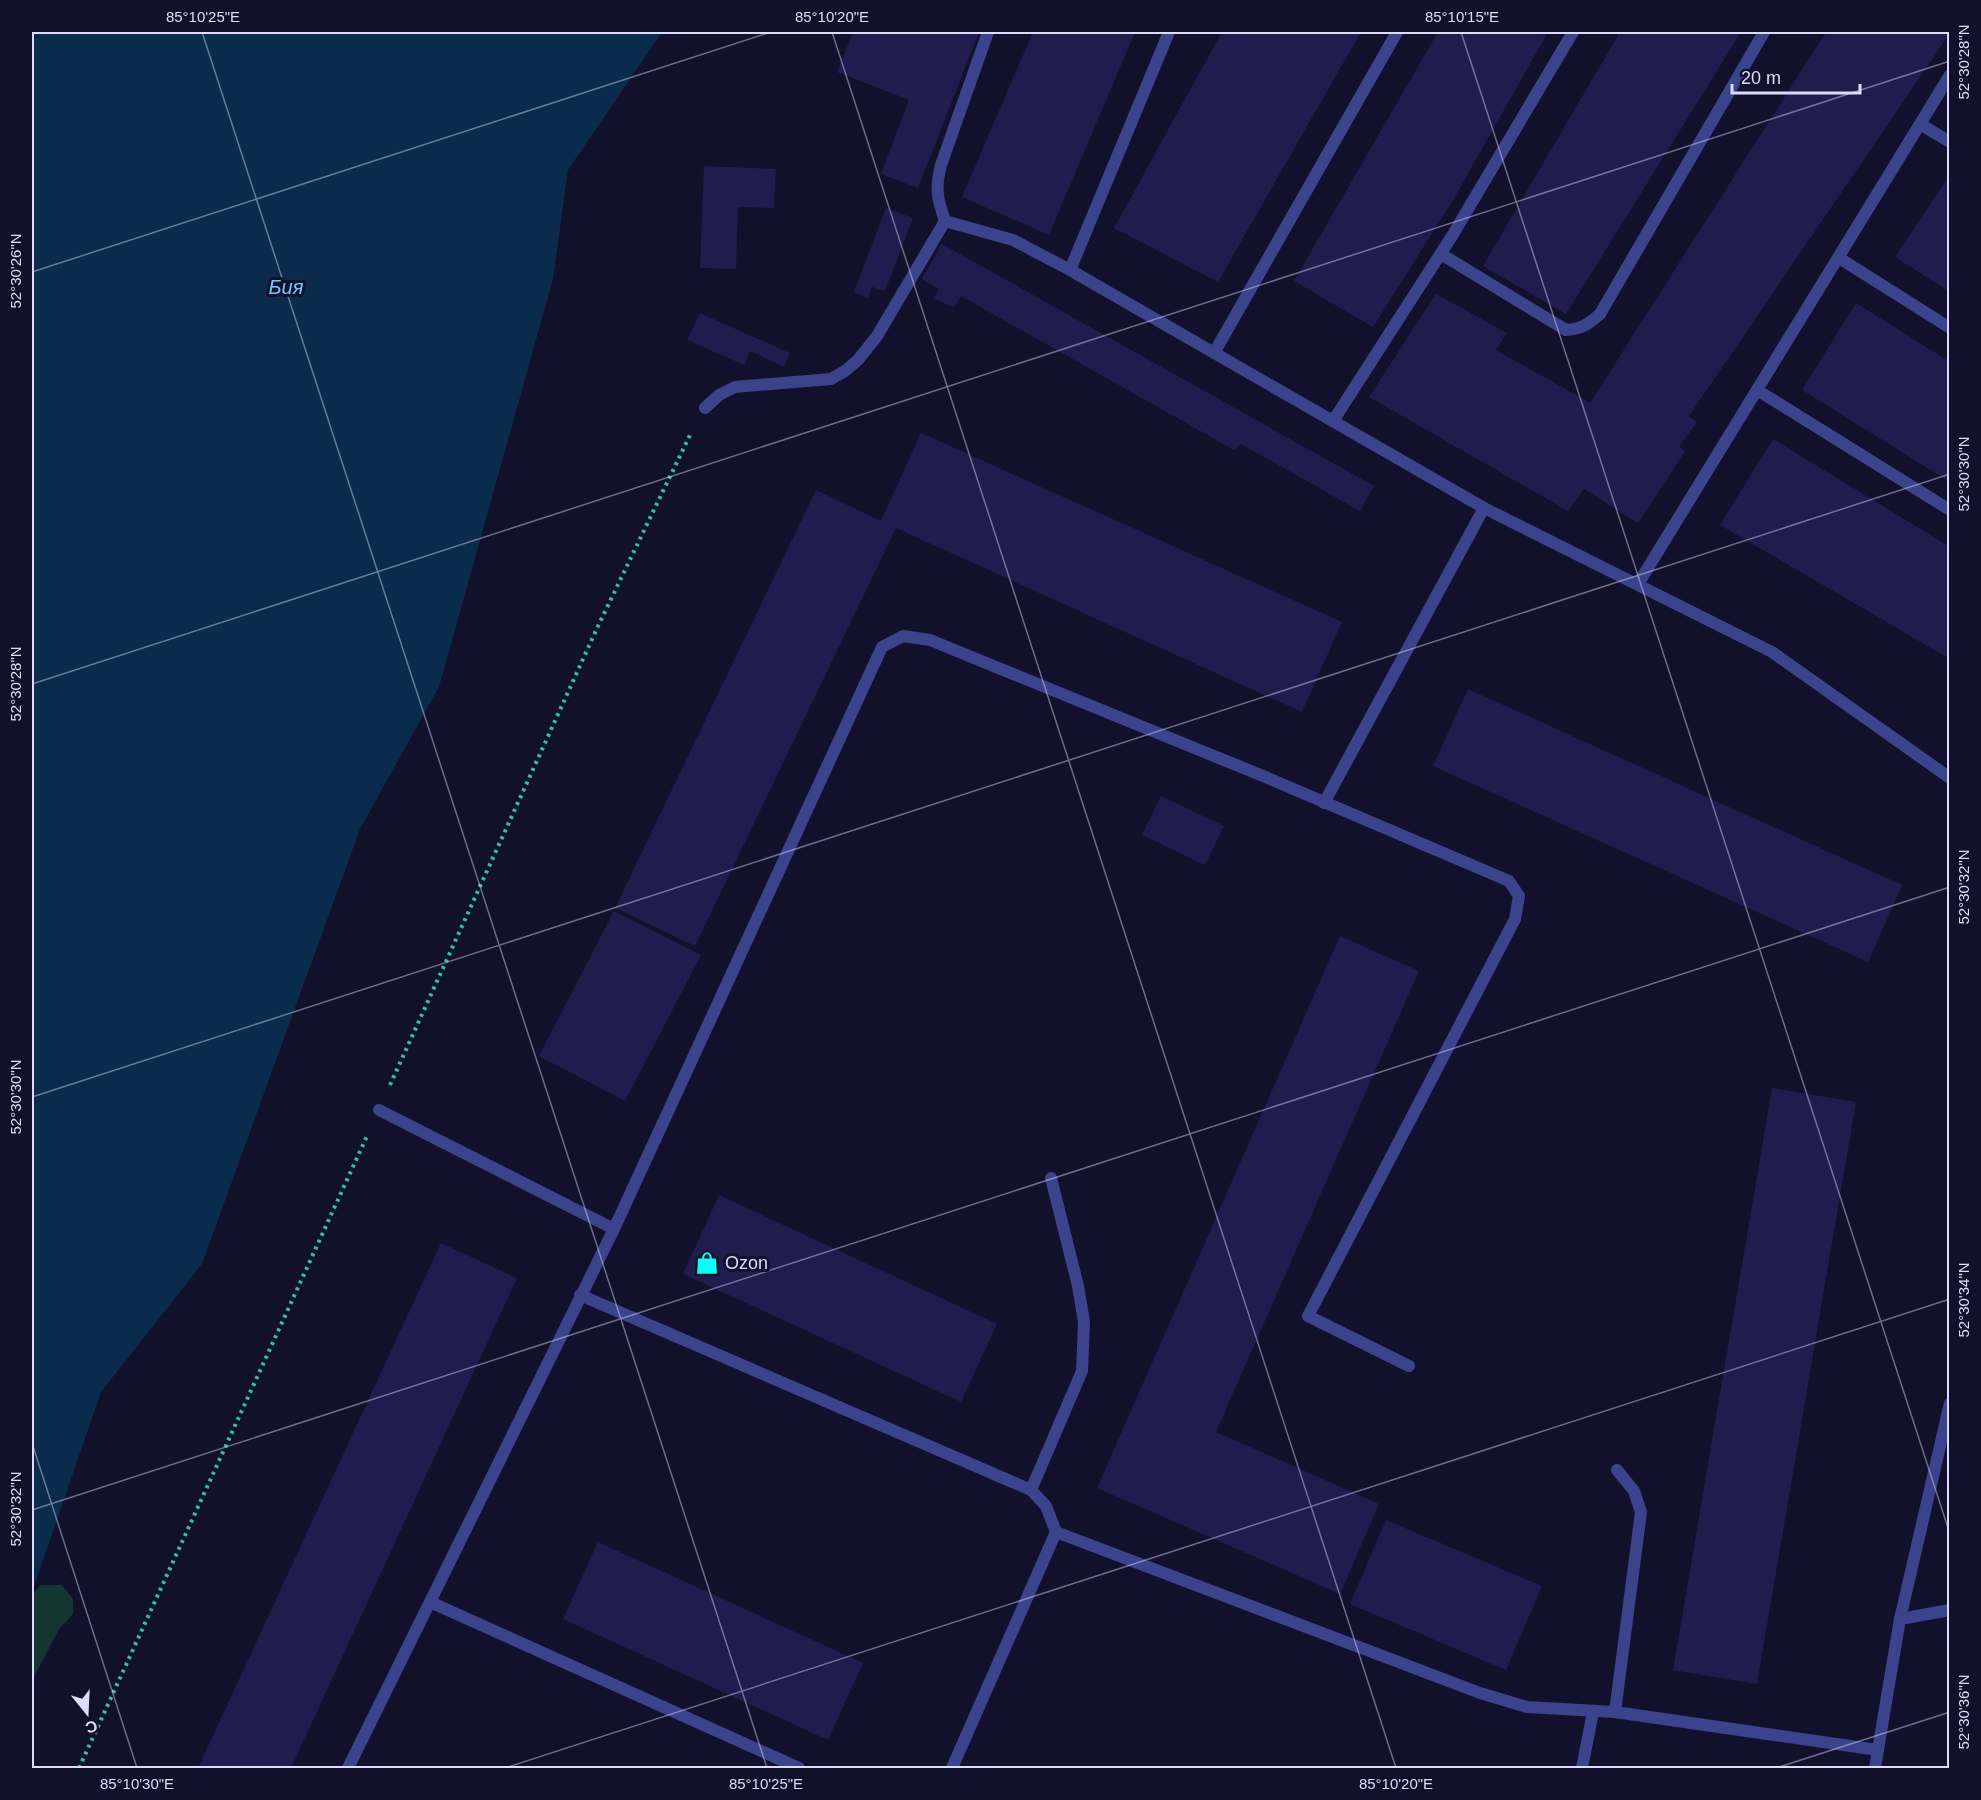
<svg xmlns="http://www.w3.org/2000/svg" width="1981" height="1800" font-family="Helvetica,sans-serif">
<style>
.green{fill:#143631}
.water{fill:#0a2b4c}
.building{fill:#201c4d}
.lines{fill:none;stroke-linecap:round;stroke-linejoin:round}
.path{stroke:#2ec1a5;stroke-width:4;stroke-dasharray:3 4.5;stroke-linecap:butt}
.lane{stroke:#3b438c;stroke-width:12}
.street{stroke:#3b438c;stroke-width:12}
.ticks{fill:none;stroke:#dcdcff;stroke-width:1.5;stroke-opacity:0.45}
.labels{text-anchor:middle;stroke-width:6;stroke-linejoin:round;paint-order:stroke}
.poi-label{font-size:18px;fill:#dcdcff;stroke:#12112c;text-anchor:start}
.water-label{font-size:20px;font-style:italic;fill:#6acdff;stroke:#12112c}
.neatline{fill:none;stroke:#dcdcff;stroke-width:2}
.ticks-label{font-size:15px;text-anchor:middle;fill:#dcdcff}
</style>
<rect width="100%" height="100%" fill="#12112c"/>
<!-- green -->
<polygon class="green" points="41,1585 62,1585 73,1599 73,1614 59,1629 32,1681 32,1594"/>
<!-- water -->
<polygon class="water" points="32,32 662,32 568,170 553,279 439,687 360,829 202,1264 101,1392 32,1592"/>
<!-- building -->
<g class="building">
<polygon points="853,32 979,32 918,188 881,174 909,100 837,72"/>
<polygon points="1033,32 1135,32 1049,235 962,197"/>
<polygon points="1222,32 1361,32 1218,282 1114,228"/>
<polygon points="1438,32 1548,32 1453,200 1373,327 1294,281"/>
<polygon points="1620,32 1741,32 1566,314 1483,266"/>
<polygon points="1826,32 1950,32 1950,33 1689,416 1697,422 1679,447 1685,451 1638,523 1584,489 1568,511 1369,397 1436,294 1507,333 1496,350 1590,403"/>
<polygon points="704,166 776,169 774,208 738,207 736,269 700,268"/>
<polygon points="1950,174 1950,292 1895,257"/>
<polygon points="886,208 913,218 885,291 872,287 868,298 854,292"/>
<polygon points="942,244 1374,486 1360,511 1241,444 1234,450 961,296 954,308 934,298 939,289 922,279"/>
<polygon points="1856,303 1950,362 1950,482 1802,390"/>
<polygon points="700,313 790,353 784,367 750,351 744,365 687,340"/>
<polygon points="921,433 1342,622 1302,712 896,528 695,946 615,908 816,490 881,521"/>
<polygon points="1773,439 1950,547 1950,659 1720,525"/>
<polygon points="1468,689 1902,885 1868,962 1433,766"/>
<polygon points="1161,796 1224,826 1205,865 1142,835"/>
<polygon points="614,911 701,955 625,1101 539,1056"/>
<polygon points="1340,936 1419,971 1216,1432 1379,1504 1340,1594 1097,1488"/>
<polygon points="1772,1088 1856,1102 1757,1684 1673,1670"/>
<polygon points="719,1195 997,1324 961,1402 683,1274"/>
<polygon points="441,1243 517,1278 291,1768 198,1768"/>
<polygon points="1386,1520 1542,1586 1506,1670 1350,1604"/>
<polygon points="598,1542 863,1663 828,1740 563,1619"/>
</g>
<g class="lines">
<!-- path -->
<g class="path">
<polyline points="390,1085 598,626 691,433"/>
<polyline points="79,1768 367,1136"/>
</g>
<!-- lane -->
<g class="lane">
<polyline points="1920,124 1950,142"/>
<path d="M945 221C937 198 935 188 941 165L988 32"/>
<path d="M1441 254 1566 330C1581 329 1589 324 1600 314L1764 32"/>
<polyline points="1839,258 1950,328"/>
<polyline points="1070,270 1169,32"/>
<polyline points="1214,353 1397,32"/>
<polyline points="1757,390 1950,510"/>
<polyline points="705,408 719,395 735,387 831,379 845,371 858,360 877,336 945,221 1013,240 1070,270 1484,508"/>
<polyline points="1333,421 1452,236 1573,32"/>
<polyline points="1638,584 1950,75"/>
<polyline points="1324,803 1484,508 1772,652 1950,778"/>
<polyline points="379,1110 614,1229"/>
<polyline points="580,1295 1031,1490 1046,1506 1056,1532 1480,1693 1527,1707 1615,1712 1878,1750"/>
<polyline points="1031,1490 1082,1371 1084,1322 1078,1286 1051,1178"/>
<polyline points="430,1602 799,1768"/>
<polyline points="1615,1712 1641,1512 1634,1491 1617,1470"/>
<polyline points="348,1768 614,1229 882,647 903,636 930,640 1263,776 1509,881 1519,896 1515,919 1308,1316 1409,1366"/>
<polyline points="952,1768 1056,1532"/>
<polyline points="1582,1768 1593,1712"/>
</g>
<!-- street -->
<g class="street">
<polyline points="1900,1619 1950,1610"/>
<polyline points="1875,1768 1900,1619 1950,1403"/>
</g>
</g>
<!-- ticks -->
<path class="ticks" d="M202 32 767 1768M832 32 1396 1768M1461 32 1950 1534M32 272 771 32M32 684 1950 61M32 1097 1950 474M32 1443 137 1768M32 1510 1950 887M505 1768 1950 1299M1776 1768 1950 1712"/>
<!-- icons -->
<defs>
<g id="shop-bare" transform="scale(1.8)"><path d="M-5-2.5h2.3a2.7 3.5 0 0 1 5.4 0H5L5.5 6h-11ZM-1.5-2.5h3a1.5 2.3 0 0 0-3 0Z" fill="#08fff8" stroke="#12112c" stroke-width="2.5" paint-order="stroke"/></g>
</defs>
<g fill-rule="evenodd">
<use href="#shop-bare" x="707" y="1263"/>
</g>
<g class="labels">
<!-- poi labels -->
<g class="poi-label">
<text x="725" y="1269">Ozon</text>
</g>
<!-- water labels -->
<g class="water-label">
<text x="286" y="294">Бия</text>
</g>
</g>
<!-- border -->
<rect width="1981" height="1800" fill="none" stroke="#12112c" stroke-width="66"/>
<!-- north arrow -->
<g transform="translate(87 1713) rotate(162)" stroke="#12112c" stroke-width="4.5" paint-order="stroke">
<path d="M0-4.5L10 22L0 15L-10 22Z" fill="#dcdcff"/>
<text y="-9" font-size="16" font-weight="bold" text-anchor="middle" fill="#dcdcff">С</text>
</g>
<!-- scale -->
<path d="M1732 84v9h128v-9" fill="none" stroke="#dcdcff" stroke-width="3"/>
<text x="1741" y="84" font-size="18" fill="#dcdcff" stroke="#12112c" stroke-width="4.5" paint-order="stroke">20 m</text>
<rect x="33" y="33" width="1915" height="1734" class="neatline"/>
<g class="ticks-label">
<text x="203" y="22">85°10'25"E</text>
<text x="832" y="22">85°10'20"E</text>
<text x="1462" y="22">85°10'15"E</text>
<text transform="translate(1964 62) rotate(-90)" y="5">52°30'28"N</text>
<text transform="translate(16 271) rotate(-90)" y="5">52°30'26"N</text>
<text transform="translate(1964 474) rotate(-90)" y="5">52°30'30"N</text>
<text transform="translate(16 684) rotate(-90)" y="5">52°30'28"N</text>
<text transform="translate(1964 887) rotate(-90)" y="5">52°30'32"N</text>
<text transform="translate(16 1097) rotate(-90)" y="5">52°30'30"N</text>
<text transform="translate(1964 1300) rotate(-90)" y="5">52°30'34"N</text>
<text transform="translate(16 1509) rotate(-90)" y="5">52°30'32"N</text>
<text transform="translate(1964 1712) rotate(-90)" y="5">52°30'36"N</text>
<text x="137" y="1789">85°10'30"E</text>
<text x="766" y="1789">85°10'25"E</text>
<text x="1396" y="1789">85°10'20"E</text>
</g>
</svg>
